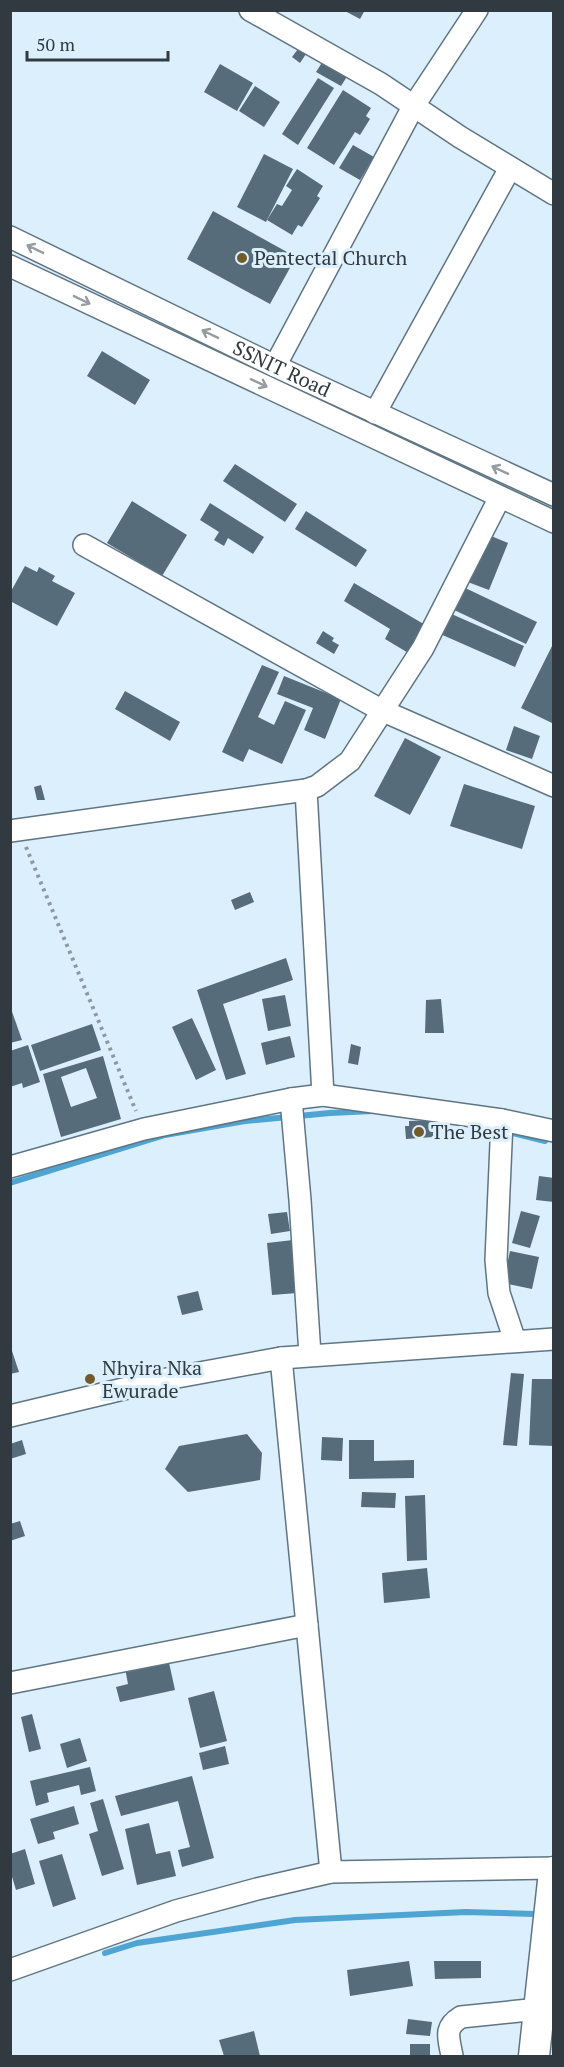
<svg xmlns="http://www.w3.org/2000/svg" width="564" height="2067" font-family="'PT Serif',serif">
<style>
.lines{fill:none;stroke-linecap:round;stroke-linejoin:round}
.stream{stroke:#4ea4d2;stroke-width:6}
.building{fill:#566c7a;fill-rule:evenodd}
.minor-casing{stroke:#5f7583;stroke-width:24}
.highway-casing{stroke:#5f7583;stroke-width:33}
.path{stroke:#8b99a3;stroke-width:4;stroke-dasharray:3 4.5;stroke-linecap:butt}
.minor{stroke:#fff;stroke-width:21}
.highway{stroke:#fff;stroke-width:30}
.oneway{stroke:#989ca0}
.poi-dot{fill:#715b2b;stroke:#dceffc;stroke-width:2}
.labels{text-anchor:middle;stroke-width:6;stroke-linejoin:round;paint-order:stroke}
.poi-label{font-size:20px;fill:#303a40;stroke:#dceffc;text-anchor:start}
.street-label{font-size:20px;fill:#303a40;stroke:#dceffc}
</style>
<rect width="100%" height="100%" fill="#dceffc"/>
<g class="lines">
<!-- stream -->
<g class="stream">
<polyline points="513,1133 545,1141"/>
<polyline points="10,1183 165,1135 245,1121 330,1113 373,1111"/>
<polyline points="105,1953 137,1943 295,1920 466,1912 535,1914"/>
</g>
</g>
<!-- building -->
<g class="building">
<polygon points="343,10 365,10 360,19"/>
<polygon points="298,49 306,54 300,63 292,57"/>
<polygon points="323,61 348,75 341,86 316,72"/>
<polygon points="220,64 253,83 237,111 204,92"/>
<polygon points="318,78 334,88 298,145 282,134"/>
<polygon points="255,86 280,102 264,127 239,111"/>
<polygon points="343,90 371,108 366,116 370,119 360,135 355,132 334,165 307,148"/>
<polygon points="353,145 374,157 360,180 339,168"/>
<polygon points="264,154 293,169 266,222 237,207"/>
<polygon points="297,169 323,186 317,196 320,198 302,227 298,225 292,235 267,220 277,204 282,206 292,190 286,186"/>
<polygon points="213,211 296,257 270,304 187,259"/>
<polygon points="102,351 150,380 135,405 87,376"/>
<polygon points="235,464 297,504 285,522 223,481"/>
<polygon points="132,501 187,535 162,576 107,543"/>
<polygon points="210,503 264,537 253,554 228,538 224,546 214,540 219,532 200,520"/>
<polygon points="306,511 367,550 356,567 295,529"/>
<polygon points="484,533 508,543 489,590 465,581"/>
<polygon points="25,566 37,572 39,567 55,576 52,581 75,593 57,626 10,601 10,593"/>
<polygon points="354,583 427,626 410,654 385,639 390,629 344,601"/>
<polygon points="461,586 537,622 526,644 450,608"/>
<polygon points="447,612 524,646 515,667 438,633"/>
<polygon points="323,631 334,638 332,641 339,645 334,654 316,643"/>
<polygon points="554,642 554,724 521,708"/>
<polygon points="262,665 279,672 258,717 274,725 285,701 306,710 282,764 249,749 243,762 222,752"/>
<polygon points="284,676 341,699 325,739 304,730 313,708 277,694"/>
<polygon points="125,691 180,722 170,741 115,709"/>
<polygon points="514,726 540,736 532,759 506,750"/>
<polygon points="405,738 441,757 410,815 374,796"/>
<polygon points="464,784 535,806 522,849 450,826"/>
<polygon points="41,785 45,800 37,800 34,787"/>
<polygon points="250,892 254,902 235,910 231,900"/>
<polygon points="286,958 293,980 223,1004 246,1074 226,1080 197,990"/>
<polygon points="285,995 291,1026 268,1031 262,999"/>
<polygon points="441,999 444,1033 425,1033 426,1000"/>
<polygon points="10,1006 22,1040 10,1043"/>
<polygon points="192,1018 216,1070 196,1080 172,1027"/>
<polygon points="92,1024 101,1050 40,1071 31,1045"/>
<polygon points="290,1036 295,1057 266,1065 261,1043"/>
<polygon points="351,1044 361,1047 358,1065 348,1063"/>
<polygon points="28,1045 40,1082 23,1088 22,1083 10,1087 10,1051"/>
<path d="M103 1056 121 1119 61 1137 43 1074ZM86 1068 97 1098 71 1107 61 1077Z"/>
<polygon points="433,1120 433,1137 406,1139 405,1126 409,1126 409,1121"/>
<polygon points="539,1176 554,1178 554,1202 536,1200"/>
<polygon points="521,1211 540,1216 530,1248 512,1243"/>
<polygon points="287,1212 290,1231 271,1234 268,1214"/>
<polygon points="293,1240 297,1293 272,1295 267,1243"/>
<polygon points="510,1251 539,1257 532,1289 503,1283"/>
<polygon points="198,1291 203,1310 182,1315 177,1296"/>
<polygon points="10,1345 19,1372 10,1374"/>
<polygon points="511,1373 524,1374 517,1446 503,1445"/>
<polygon points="532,1379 554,1379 554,1446 529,1445"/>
<polygon points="247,1434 262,1453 260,1480 188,1492 165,1469 179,1446"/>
<polygon points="322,1437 343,1438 342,1461 321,1460"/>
<polygon points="22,1440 26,1454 10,1459 10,1444"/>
<polygon points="349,1440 374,1440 374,1461 414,1460 414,1478 349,1479"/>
<polygon points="362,1492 396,1493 395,1508 361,1507"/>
<polygon points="425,1495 427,1560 407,1561 405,1496"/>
<polygon points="20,1521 25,1536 10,1541 10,1524"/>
<polygon points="427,1568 430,1598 384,1603 382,1573"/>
<polygon points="168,1658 175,1690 120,1702 116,1687 128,1684 125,1668"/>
<polygon points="214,1691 227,1741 200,1748 188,1698"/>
<polygon points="32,1714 41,1749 29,1752 21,1717"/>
<polygon points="80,1738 87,1761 67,1768 60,1744"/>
<polygon points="225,1746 229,1764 203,1770 199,1753"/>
<polygon points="90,1767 96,1791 81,1795 79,1785 47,1793 49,1802 36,1806 30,1781"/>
<polygon points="192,1776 214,1858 182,1867 178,1850 190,1847 178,1801 121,1816 115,1796"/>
<polygon points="103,1799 124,1869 102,1876 89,1834 98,1831 90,1803"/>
<polygon points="74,1806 79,1824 53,1832 55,1839 38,1844 30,1819"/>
<polygon points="149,1823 156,1854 170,1851 176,1876 137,1885 125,1829"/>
<polygon points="25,1849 35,1884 16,1890 10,1870 10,1854"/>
<polygon points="62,1854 76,1899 53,1907 39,1861"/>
<polygon points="409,1961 413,1986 350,1996 347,1970"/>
<polygon points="434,1961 481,1961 481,1978 435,1979"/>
<polygon points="408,2019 432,2022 430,2036 406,2034"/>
<polygon points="254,2031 260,2056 224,2056 219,2040"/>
<rect x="410" y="2044" width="20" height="12"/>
</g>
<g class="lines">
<!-- minor casing -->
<g class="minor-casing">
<g id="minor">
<polyline points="250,10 381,84 460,137 554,194"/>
<path id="s1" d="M10 237 275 366 554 495"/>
<polyline points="10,266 554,522"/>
<polyline points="275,366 413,107 477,10"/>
<polyline points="375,413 510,168"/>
<polyline points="84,545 381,710 554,786"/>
<polyline points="306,790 323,1095"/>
<polyline points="10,831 306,790 317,786 350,761 423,648 500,497"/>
<polyline points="291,1099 300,1200 310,1355"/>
<polyline points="502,1120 496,1260 499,1293 515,1341"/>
<polyline points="10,1167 144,1129 291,1099 323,1095 502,1120 554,1131"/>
<polyline points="281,1358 331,1872"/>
<polyline points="10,1416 161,1380 281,1358 554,1339"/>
<polyline points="10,1683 307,1625"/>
<polyline points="10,1970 176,1911 257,1889 331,1872 554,1868"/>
<path d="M452 2056C449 2038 443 2028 461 2017L539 2009"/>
</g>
</g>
<!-- highway casing -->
<g class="highway-casing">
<polyline id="highway" points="534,2056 554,1872"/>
</g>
<!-- path -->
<polyline class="path" points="26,847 136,1111"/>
<!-- minor -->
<use href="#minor" class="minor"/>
<!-- highway -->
<use href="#highway" class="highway"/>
</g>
<!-- one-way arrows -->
<defs><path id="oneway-shaft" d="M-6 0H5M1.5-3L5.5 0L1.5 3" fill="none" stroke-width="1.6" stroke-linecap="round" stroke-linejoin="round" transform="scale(1.5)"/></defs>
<g class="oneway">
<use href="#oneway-shaft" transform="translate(35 249) rotate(-154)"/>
<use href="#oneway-shaft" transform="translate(82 300) rotate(26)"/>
<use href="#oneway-shaft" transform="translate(210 334) rotate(-154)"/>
<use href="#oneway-shaft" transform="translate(259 383) rotate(25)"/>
<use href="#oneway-shaft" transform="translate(500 470) rotate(-155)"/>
</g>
<!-- markers -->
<g class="poi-dot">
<circle cx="242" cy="258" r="6"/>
<circle cx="419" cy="1132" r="6"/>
<circle cx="90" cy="1379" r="6"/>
</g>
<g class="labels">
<!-- poi labels -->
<g class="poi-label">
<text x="254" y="265">Pentectal Church</text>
<text x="431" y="1139">The Best</text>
<text x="102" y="1375">Nhyira Nka<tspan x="102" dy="23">Ewurade</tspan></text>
</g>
<!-- street labels -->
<g class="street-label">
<text dy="7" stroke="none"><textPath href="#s1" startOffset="302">SSNIT Road</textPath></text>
</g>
</g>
<!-- border -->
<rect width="564" height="2067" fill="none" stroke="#303a40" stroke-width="24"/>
<!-- scale -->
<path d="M27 51v9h141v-9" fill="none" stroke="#303a40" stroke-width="3"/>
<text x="36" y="51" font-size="18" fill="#303a40" stroke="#dceffc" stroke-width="4.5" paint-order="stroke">50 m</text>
</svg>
